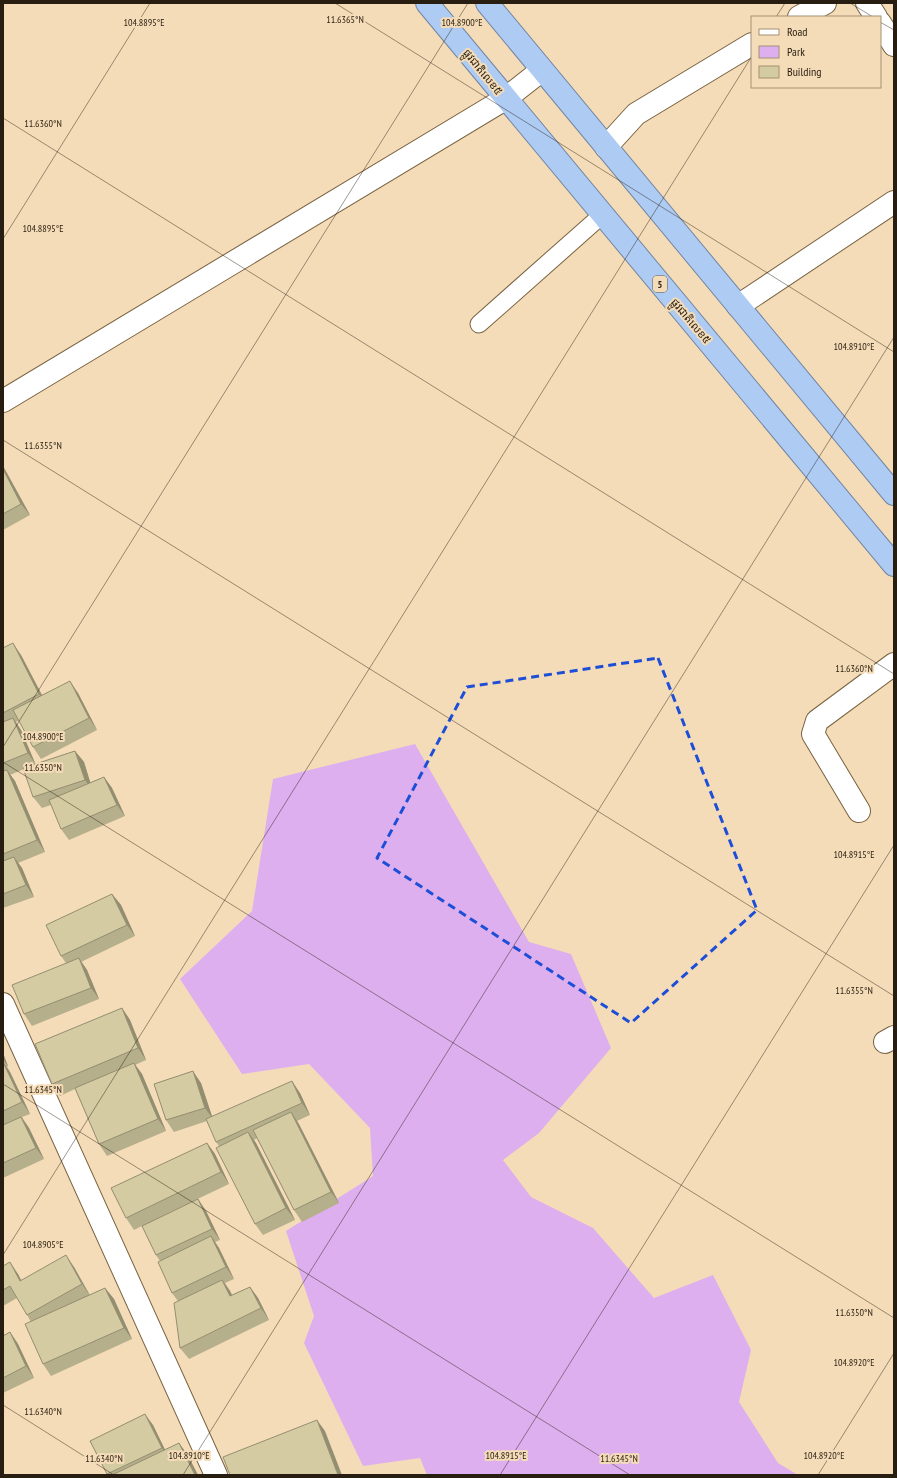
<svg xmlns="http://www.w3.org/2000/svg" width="897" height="1478" font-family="'PT Sans Narrow','Noto Sans Khmer',sans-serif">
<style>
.green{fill:#ddafee}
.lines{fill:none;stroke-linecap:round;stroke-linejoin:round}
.service-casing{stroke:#786241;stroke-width:19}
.minor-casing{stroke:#786241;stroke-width:24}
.tertiary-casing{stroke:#786241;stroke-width:24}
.trunk-casing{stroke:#7286a2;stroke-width:24}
.service{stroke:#fff;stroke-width:17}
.minor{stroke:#fff;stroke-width:22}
.tertiary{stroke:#fff;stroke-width:22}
.trunk{stroke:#aecbf3;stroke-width:22}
.wall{fill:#b6af8b}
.shaded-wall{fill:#948e71}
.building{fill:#d4cba2;stroke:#948e71}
.marked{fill:none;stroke:#1d4ed8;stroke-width:3;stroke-dasharray:8 5;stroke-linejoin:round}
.ticks{fill:none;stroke:#271d10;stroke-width:1;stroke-opacity:0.45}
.labels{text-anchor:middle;stroke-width:4;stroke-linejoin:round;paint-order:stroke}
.shield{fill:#f5dcb8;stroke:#655642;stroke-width:1}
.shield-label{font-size:10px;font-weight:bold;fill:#271d10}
.street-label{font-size:11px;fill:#271d10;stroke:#f5dcb8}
.ticks-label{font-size:10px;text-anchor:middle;fill:#271d10;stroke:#f5dcb8;stroke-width:4;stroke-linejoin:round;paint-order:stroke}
</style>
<rect width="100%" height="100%" fill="#f5dcb8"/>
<!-- green -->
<polygon class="green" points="415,744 529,942 571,954 611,1048 539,1133 503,1160 531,1197 593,1228 654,1298 713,1275 751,1350 739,1402 778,1463 798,1475 427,1475 420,1458 363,1466 304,1343 314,1316 286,1231 373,1176 370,1128 309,1064 242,1074 180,979 252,911 273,779"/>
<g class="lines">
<!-- service casing -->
<g class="service-casing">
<polyline id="service" points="479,324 602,215"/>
</g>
<!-- minor casing -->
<g class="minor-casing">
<g id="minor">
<polyline points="867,3 876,17"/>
<polyline points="799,17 825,3"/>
<polyline points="880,23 894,45"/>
<polyline points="606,147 636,114 752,44"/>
<polyline points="738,306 894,202"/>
<polyline points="859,811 813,734 817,721 894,664"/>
<polyline points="885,1042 894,1037"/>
</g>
</g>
<!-- tertiary casing -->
<g class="tertiary-casing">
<g id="tertiary">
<polyline points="3,401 505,99 542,70"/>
<polyline points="3,1004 216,1475"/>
</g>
</g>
<!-- trunk casing -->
<g class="trunk-casing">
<g id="trunk">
<polyline points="427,3 894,565"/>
<polyline points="487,3 894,494"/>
</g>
</g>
<!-- service -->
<use href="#service" class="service"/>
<!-- minor -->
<use href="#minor" class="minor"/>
<!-- tertiary -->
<use href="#tertiary" class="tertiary"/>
<!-- trunk -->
<use href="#trunk" class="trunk"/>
</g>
<!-- wall -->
<g class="wall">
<polygon points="3,466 30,515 3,530"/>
<polygon points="3,648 21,655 42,695 78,693 97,730 41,759 33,747 19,720 16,722 21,730 35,764 75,751 84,762 90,783 104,777 112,788 125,816 69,840 61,829 51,805 42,808 33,797 24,769 10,775 15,781 45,852 18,863 22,868 34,897 3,908"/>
<polygon points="112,894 121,905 135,936 81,962 87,970 99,999 32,1026 24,1014 66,963 61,956"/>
<polygon points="122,1008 130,1020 146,1060 135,1065 142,1074 166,1131 107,1156 99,1144 75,1089 60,1096 52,1084"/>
<polygon points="3,1053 8,1066 7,1067 10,1072 30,1114 22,1117 29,1128 44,1159 3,1178"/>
<polygon points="201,1083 212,1117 300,1093 310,1115 297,1121 339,1203 302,1222 294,1210 257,1138 254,1140 256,1143 295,1220 263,1235 255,1224 219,1146 216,1142 207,1121 174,1132 166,1120"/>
<polygon points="207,1143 215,1154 229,1184 143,1225 198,1199 206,1211 220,1240 215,1242 219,1248 234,1279 225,1283 230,1291 232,1295 250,1287 258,1298 269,1320 189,1359 180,1348 178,1301 172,1293 160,1261 156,1255 142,1226 134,1230 126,1218"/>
<polygon points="3,1266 18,1274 21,1281 74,1267 90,1295 105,1288 114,1299 132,1339 51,1376 43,1364 31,1322 27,1315 17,1298 3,1306"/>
<polygon points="10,1332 18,1344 34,1378 3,1393 3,1336"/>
<polygon points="153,1425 165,1450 179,1443 187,1454 198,1475 108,1475 90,1441"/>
</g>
<!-- shaded-wall -->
<g class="shaded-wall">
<polygon points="3,466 30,515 21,504 3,469"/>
<polygon points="13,643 21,655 47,705 39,694"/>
<polygon points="70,681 78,693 97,730 89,718"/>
<polygon points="13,718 21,730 36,765 28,753"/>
<polygon points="75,751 84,762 93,791 85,780"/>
<polygon points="7,770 15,781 45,852 37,840"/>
<polygon points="104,777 112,788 125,816 117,805"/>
<polygon points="14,857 22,868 34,897 26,885"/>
<polygon points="112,894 121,905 135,936 127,925"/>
<polygon points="79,958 87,970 99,999 91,988"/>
<polygon points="122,1008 130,1020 146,1060 138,1048"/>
<polygon points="3,1053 8,1066 3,1059"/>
<polygon points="3,1062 10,1072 30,1114 22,1102"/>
<polygon points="134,1063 142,1074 166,1131 158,1119"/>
<polygon points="193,1071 201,1083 213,1119 205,1108"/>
<polygon points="292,1081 300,1093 310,1115 302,1103"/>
<polygon points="291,1112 299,1124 339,1203 331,1192"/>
<polygon points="21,1117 29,1128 44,1159 36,1148"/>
<polygon points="248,1132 256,1143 295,1220 286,1208"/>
<polygon points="207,1143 215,1154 229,1184 221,1172"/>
<polygon points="198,1199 206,1211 220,1240 212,1229"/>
<polygon points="211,1236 219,1248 234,1279 226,1267"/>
<polygon points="66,1255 74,1267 90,1296 82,1284"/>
<polygon points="10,1262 18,1274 28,1293 20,1281"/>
<polygon points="222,1280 230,1291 238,1308 230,1296"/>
<polygon points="250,1287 258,1298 269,1320 261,1308"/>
<polygon points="105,1288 114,1299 132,1339 124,1328"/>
<polygon points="10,1332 18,1344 34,1378 26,1366"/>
<polygon points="145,1414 153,1425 170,1460 162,1448"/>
<polygon points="317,1420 325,1431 342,1475 338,1475"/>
<polygon points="179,1443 187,1454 198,1475 195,1475"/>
</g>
<!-- building -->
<g class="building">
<polygon points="3,469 21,504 3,514"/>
<polygon points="13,643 39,694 3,713 3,648"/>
<polygon points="70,681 89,718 33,747 13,710"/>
<polygon points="13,718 28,753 3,763 3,722"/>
<polygon points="75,751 85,780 33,797 23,768"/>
<polygon points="7,770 37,840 3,854 3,771"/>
<polygon points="104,777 117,805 61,829 49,800"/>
<polygon points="14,857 26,885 3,894 3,861"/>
<polygon points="112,894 127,925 61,956 46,925"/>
<polygon points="79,958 91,988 24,1014 12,985"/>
<polygon points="122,1008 138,1048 52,1084 35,1044"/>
<polygon points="3,1062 22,1102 3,1111"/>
<polygon points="134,1063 158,1119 99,1144 75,1088"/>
<polygon points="193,1071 205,1108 166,1120 154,1084"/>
<polygon points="292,1081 302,1103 216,1142 206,1119"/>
<polygon points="291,1112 331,1192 294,1210 253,1130"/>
<polygon points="21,1117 36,1148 3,1163 3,1125"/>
<polygon points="248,1132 286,1208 255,1224 216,1148"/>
<polygon points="207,1143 221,1172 126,1218 111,1188"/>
<polygon points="198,1199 212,1229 156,1255 142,1226"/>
<polygon points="211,1236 226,1267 172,1293 158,1262"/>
<polygon points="66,1255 82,1284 27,1315 10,1286 3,1290 3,1266 10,1262 20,1281"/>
<polygon points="222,1280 230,1296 250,1287 261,1308 180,1348 174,1303"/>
<polygon points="105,1288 124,1328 43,1364 25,1324"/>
<polygon points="10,1332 26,1366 3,1378 3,1336"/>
<polygon points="145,1414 162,1448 107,1474 90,1441"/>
<polygon points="317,1420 338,1475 230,1475 223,1457"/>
<polygon points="179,1443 195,1475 112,1475"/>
</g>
<!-- marked area -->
<path class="marked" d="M658 658 757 910 631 1023 377 858 467 687Z"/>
<!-- ticks -->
<path class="ticks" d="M335 3 894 352M850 3 873 17M776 17 785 3M880 22 894 30M3 118 894 674M3 239 150 3M3 440 894 996M3 747 468 3M3 762 894 1318M3 1084 630 1475M3 1255 752 56M3 1405 114 1475M183 1475 894 337M500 1475 894 845M818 1475 894 1353"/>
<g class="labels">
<!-- shield labels -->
<rect class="shield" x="653" y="276" width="14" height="16" rx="3"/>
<g class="shield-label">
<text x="660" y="288">5</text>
</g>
<!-- street labels -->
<g class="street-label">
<text transform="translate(483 72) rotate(51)" y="4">ផ្លូវជាតិលេខ៥</text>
<text transform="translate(691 321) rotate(50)" y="4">ផ្លូវជាតិលេខ៥</text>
</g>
</g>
<g class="ticks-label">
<text x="345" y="23">11.6365°N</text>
<text x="144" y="26">104.8895°E</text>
<text x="462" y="26">104.8900°E</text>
<text x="43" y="127">11.6360°N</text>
<text x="43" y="232">104.8895°E</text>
<text x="854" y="350">104.8910°E</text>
<text x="43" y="449">11.6355°N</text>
<text x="854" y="672">11.6360°N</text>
<text x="43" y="740">104.8900°E</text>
<text x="43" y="771">11.6350°N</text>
<text x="854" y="858">104.8915°E</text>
<text x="854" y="994">11.6355°N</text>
<text x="43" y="1093">11.6345°N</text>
<text x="43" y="1248">104.8905°E</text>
<text x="854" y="1316">11.6350°N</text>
<text x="854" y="1366">104.8920°E</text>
<text x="43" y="1415">11.6340°N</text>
<text x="189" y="1459">104.8910°E</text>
<text x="506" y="1459">104.8915°E</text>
<text x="824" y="1459">104.8920°E</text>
<text x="104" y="1462">11.6340°N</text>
<text x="619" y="1462">11.6345°N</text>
</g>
<!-- border -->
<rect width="897" height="1478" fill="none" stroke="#271d10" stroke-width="8"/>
<!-- legend -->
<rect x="751" y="16" width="130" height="72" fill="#f5dcb8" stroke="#a39075"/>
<rect x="759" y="29" width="20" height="6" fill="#ffffff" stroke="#a39075"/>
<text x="787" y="36" font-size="12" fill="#271d10">Road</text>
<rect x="759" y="46" width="20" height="12" fill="#ddafee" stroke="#a39075"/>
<text x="787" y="56" font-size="12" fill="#271d10">Park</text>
<rect x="759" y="66" width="20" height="12" fill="#d4cba2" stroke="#a39075"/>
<text x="787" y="76" font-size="12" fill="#271d10">Building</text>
</svg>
